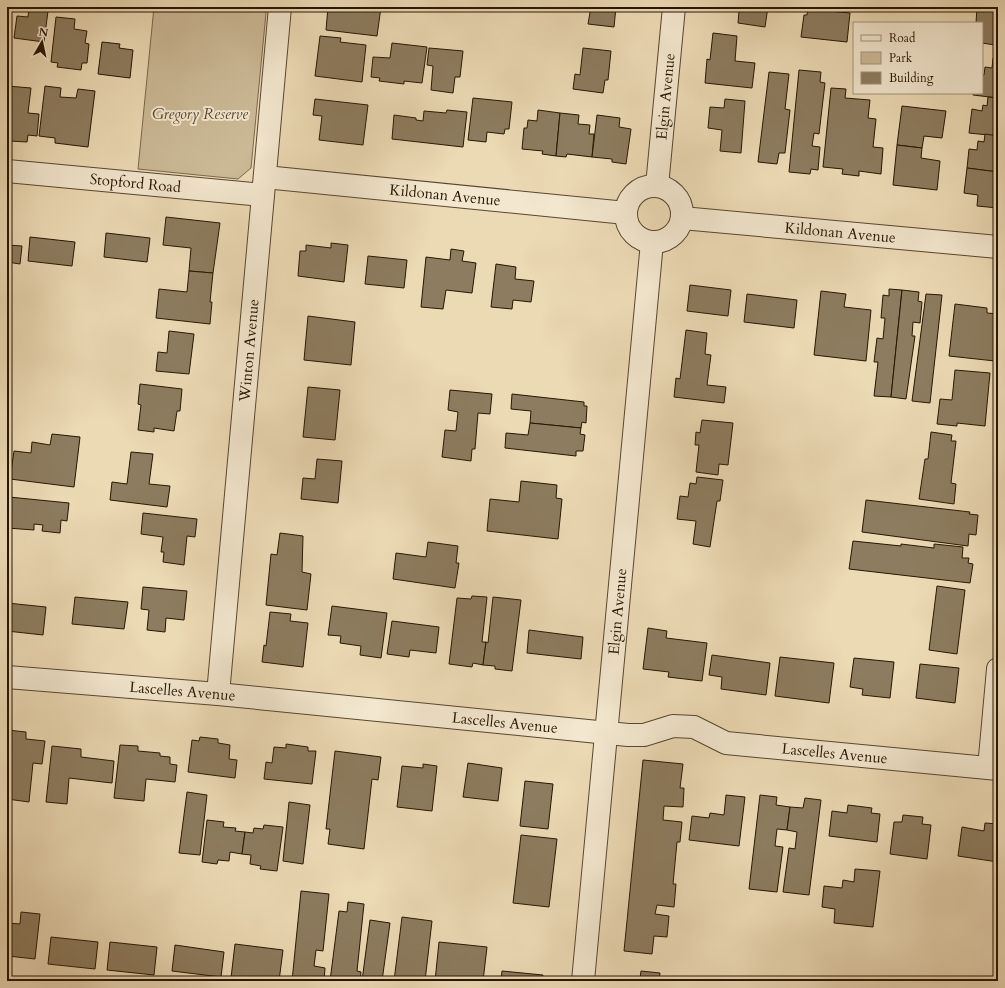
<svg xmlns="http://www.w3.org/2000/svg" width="1005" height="988" font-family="Cardo,serif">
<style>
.green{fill:#cbb996;stroke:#79684c}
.building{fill:#8d7c5f;stroke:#271601}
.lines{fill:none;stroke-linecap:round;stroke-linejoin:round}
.minor-casing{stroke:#58472e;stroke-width:24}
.minor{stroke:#f3e7cf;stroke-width:22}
.labels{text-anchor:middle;stroke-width:4;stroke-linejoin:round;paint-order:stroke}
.street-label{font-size:15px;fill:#271601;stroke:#f3e7cf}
.park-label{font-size:15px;font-style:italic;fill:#58472e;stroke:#f3e7cf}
</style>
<rect width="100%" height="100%" fill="#ecdab5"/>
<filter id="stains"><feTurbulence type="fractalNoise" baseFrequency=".005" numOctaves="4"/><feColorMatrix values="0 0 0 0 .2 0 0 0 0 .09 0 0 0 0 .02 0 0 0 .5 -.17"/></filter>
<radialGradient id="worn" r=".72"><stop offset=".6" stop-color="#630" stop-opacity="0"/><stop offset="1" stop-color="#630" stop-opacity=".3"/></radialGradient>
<!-- green -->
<polygon class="green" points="154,7 261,7 266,13 251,168 238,179 138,169"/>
<!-- building -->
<g class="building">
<polygon points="328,7 381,7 377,36 326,30"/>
<polygon points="591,7 616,7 614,27 588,24"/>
<polygon points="735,7 768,7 765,27 738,23 739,11 734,11"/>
<polygon points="808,7 830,7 829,11 850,13 847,42 801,37 804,15 807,15"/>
<polygon points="977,7 997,7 998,30 996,30 995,45 982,43 982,23 976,23"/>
<polygon points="29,8 48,11 44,42 14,38 17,16 28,17"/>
<polygon points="56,17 75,19 74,29 87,31 85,43 89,44 87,63 82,63 81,70 57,67 58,63 51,62"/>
<polygon points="713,33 737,36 735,61 755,63 752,88 705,83 707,59 710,60"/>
<polygon points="320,36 341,38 340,42 366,45 362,82 315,76"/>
<polygon points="102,42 120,44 119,48 133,50 130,78 98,74"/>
<polygon points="392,43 427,47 422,83 404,81 404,84 379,81 380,78 371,77 373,57 390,58"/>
<polygon points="429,48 463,51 460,77 455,77 453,93 431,90 433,66 427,65"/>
<polygon points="583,48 611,51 608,80 605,80 603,93 573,89 575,74 580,75"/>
<polygon points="993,58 998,58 998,98 973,95 973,93 982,93 982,75 984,75 985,67 992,68"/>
<polygon points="799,70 821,72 820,82 825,83 819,134 814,133 812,146 820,147 818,170 811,169 810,174 789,172"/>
<polygon points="769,72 789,74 785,109 790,110 785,153 779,153 777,164 758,162"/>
<polygon points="7,86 31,88 28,113 39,114 37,136 28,135 27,142 10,141 10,137 7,137"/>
<polygon points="45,86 61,88 60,97 76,98 78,89 95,91 88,147 55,143 55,138 39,136"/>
<polygon points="831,88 846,89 845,98 870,100 868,118 876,119 873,147 883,148 881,174 859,171 859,176 842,174 843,169 823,167"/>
<polygon points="988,97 998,98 998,136 969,133 972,109 982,111 983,105 987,106"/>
<polygon points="473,98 512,102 509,129 505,129 504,134 487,132 486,142 468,140"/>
<polygon points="315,99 368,105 363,145 319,140 322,116 313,115"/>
<polygon points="725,99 745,101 741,153 720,151 722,130 708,128 710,107 724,108"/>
<polygon points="902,106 946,111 942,138 924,136 922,148 897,145"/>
<polygon points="447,110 467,112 463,147 392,139 394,115 416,118 416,120 423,121 424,111 446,113"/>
<polygon points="538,110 560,113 556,156 542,154 543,151 522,149 524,128 527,128 528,120 537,121"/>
<polygon points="560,113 579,115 578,124 590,125 589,134 594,134 592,157 567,154 566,157 556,156"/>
<polygon points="597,115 620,118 619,127 631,129 626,164 612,162 612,159 592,157"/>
<polygon points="985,134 998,136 998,172 967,168 969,149 977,150 978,141 984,142"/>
<polygon points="897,145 922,148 921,158 940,161 937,190 893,185"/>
<polygon points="967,168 998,172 998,208 977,206 978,195 964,193"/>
<polygon points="166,217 220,223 213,273 189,271 191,248 163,245"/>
<polygon points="106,233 150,238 147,262 104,257"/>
<polygon points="30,237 75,242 72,266 28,261"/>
<polygon points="331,243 348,245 344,282 298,276 300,251 306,251 306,245 331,248"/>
<polygon points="7,245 22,246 20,264 7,262"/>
<polygon points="451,249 464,251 462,261 476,263 472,293 446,290 443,309 421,307 426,257 450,260"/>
<polygon points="368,256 407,260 404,288 365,284"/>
<polygon points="496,264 516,267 515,279 534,281 531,302 513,300 512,309 491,307"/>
<polygon points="189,271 213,273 210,302 212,302 210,324 156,318 159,289 187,292"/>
<polygon points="690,285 731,290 728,316 687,311"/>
<polygon points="889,289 902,290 891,397 874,396 878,362 874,362 877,338 883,339 885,318 881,318 883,295 889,296"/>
<polygon points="902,290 919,292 918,301 922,302 920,323 913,322 912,336 915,336 906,399 891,397"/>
<polygon points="821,291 846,294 844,307 871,310 866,361 814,355"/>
<polygon points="747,294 797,300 794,328 744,322"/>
<polygon points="926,294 942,295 930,403 912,401"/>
<polygon points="955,304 987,308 987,313 998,314 995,361 949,356"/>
<polygon points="308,316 355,322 351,365 304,360"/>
<polygon points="686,330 707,333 705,354 711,355 707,385 726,387 724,403 674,397 676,378 680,379"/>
<polygon points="169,331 194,334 189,374 156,371 158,352 167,353"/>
<polygon points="955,370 990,373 985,426 957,423 957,426 937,424 940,399 952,400"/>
<polygon points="140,384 182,389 180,411 177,411 174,431 154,428 154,432 138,430 141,405 138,404"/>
<polygon points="308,387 340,390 335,440 303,437"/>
<polygon points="450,390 492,394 490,414 478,413 475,449 472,449 471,461 442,457 445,430 456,431 458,412 448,410"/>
<polygon points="512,394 584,402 584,406 587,406 586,423 582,422 581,428 530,423 531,411 511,409"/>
<polygon points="702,420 733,423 728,465 719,464 718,475 696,472 699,445 695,445 696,432 700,433"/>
<polygon points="530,423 581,428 580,434 585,435 583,451 576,451 576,456 505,448 506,433 528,435"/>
<polygon points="931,432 952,435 951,441 956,441 951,483 956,484 954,504 919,499 925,459 928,459"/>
<polygon points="52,434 80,437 74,487 10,479 14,451 31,453 32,442 50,445"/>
<polygon points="131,452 153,454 149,484 170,486 167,507 110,500 112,482 127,484"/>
<polygon points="317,459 342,461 338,503 301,499 303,478 315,479"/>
<polygon points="697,477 723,480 720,501 717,501 710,547 693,544 696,521 677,519 680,496 688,497 690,483 696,484"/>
<polygon points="521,481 557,485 556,498 562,499 558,539 487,531 490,499 519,502"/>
<polygon points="9,497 69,503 67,521 61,520 60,533 42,531 43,525 34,524 34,530 7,528"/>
<polygon points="866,500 970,512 969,514 978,515 976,535 969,534 968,546 862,532"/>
<polygon points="143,513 197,519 195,537 187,536 184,565 163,562 164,552 161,552 163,537 141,534"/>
<polygon points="280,533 303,536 302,572 311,574 307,610 266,605 271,554 277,555"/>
<polygon points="853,541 901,546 901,544 934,548 934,544 963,547 962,558 969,558 968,563 973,564 970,583 849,569"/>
<polygon points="428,542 458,546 456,563 459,563 455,588 393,579 396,553 426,557"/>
<polygon points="937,586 965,590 957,654 929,650"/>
<polygon points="143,587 187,591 184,620 166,618 165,632 147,630 149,610 141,609"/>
<polygon points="472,596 487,597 482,642 486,642 483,665 473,663 472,667 449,664 457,598 471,599"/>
<polygon points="75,597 128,602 124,629 72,624"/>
<polygon points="493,597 521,600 512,671 495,669 495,666 483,665 486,642 488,643"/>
<polygon points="7,603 46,607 43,635 7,631"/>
<polygon points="332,606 387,613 381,658 360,655 361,646 340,643 341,636 328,635"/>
<polygon points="270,612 291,614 290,621 308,623 303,667 262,662 264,645 266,646"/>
<polygon points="392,621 439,627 436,653 410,650 409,657 387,654"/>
<polygon points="648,628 667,631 666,638 707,643 702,681 668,677 669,672 643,669"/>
<polygon points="529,630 583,637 581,659 527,653"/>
<polygon points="712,655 770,663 766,695 721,689 722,677 709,675"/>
<polygon points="780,657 834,663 829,703 775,696"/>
<polygon points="854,658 894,662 890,698 862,695 863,689 850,687"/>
<polygon points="920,664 959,668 955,703 916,698"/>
<polygon points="7,730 26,732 26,739 45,741 42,764 33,763 29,802 7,799"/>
<polygon points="200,737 218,739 218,743 230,745 229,759 237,760 235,778 188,772 192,740 199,741"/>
<polygon points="286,744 308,747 308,751 316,751 312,784 264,779 266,762 272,763 274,747 286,748"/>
<polygon points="120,745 138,746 138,751 160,753 160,756 170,757 170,764 177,765 175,782 146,779 144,801 114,798"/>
<polygon points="52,746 81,749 81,757 114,761 112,783 69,778 67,804 46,802"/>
<polygon points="335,751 381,757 378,780 372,779 364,849 328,844 330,829 326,829"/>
<polygon points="643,760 683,764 680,788 684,788 683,807 664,806 663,820 682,822 680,842 677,842 673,884 676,884 674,907 657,905 655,914 669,916 667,937 654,936 652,954 624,951"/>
<polygon points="468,763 502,768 498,801 463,797"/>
<polygon points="423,764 437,766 432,811 397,807 402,766 423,768"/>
<polygon points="525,781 553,784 548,829 520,826"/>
<polygon points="187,792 207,795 200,855 179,853"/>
<polygon points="726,795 745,797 739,846 689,840 692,816 709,818 710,813 724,815"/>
<polygon points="760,795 777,797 776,805 790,807 787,830 777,829 775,846 783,847 777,892 749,889"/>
<polygon points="805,798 821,800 809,895 783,892 789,848 795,849 797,832 787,830 790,807 803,808"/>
<polygon points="289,802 310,805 303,864 283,861"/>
<polygon points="848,805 872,808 871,813 880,814 877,842 829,836 832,811 847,813"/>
<polygon points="903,815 923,817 922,824 931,825 927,859 890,854 894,822 902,822"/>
<polygon points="207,820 224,822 223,827 236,828 235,831 245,832 242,854 230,852 229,861 218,860 217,864 202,862"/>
<polygon points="985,823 998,824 998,862 958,856 962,827 984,831"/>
<polygon points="264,825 283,827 277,871 260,869 261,866 250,864 251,855 242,854 245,832 253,833 254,828 263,829"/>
<polygon points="521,835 557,839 549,907 513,903"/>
<polygon points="855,869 880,871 873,927 834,923 835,909 822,907 824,886 842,888 843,880 854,882"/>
<polygon points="301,891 329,894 323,951 316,950 314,966 325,968 324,981 292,981"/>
<polygon points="348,902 364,904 357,971 361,972 360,981 330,981 339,911 347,912"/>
<polygon points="21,912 40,914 35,959 8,956 7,923 20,924"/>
<polygon points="402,917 432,921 425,981 394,981"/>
<polygon points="370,920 390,923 382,981 362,981"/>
<polygon points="51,937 98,942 95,969 48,964"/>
<polygon points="110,942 157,947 154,975 107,970"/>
<polygon points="439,942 487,947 483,981 435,981"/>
<polygon points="235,944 283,950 279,981 231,978"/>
<polygon points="175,945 224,952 221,977 172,971"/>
<polygon points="502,971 543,975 542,981 501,981"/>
<polygon points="641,971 660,973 659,981 625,981 625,977 640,978"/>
</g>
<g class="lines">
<!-- minor casing -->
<g class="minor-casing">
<g id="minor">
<path id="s1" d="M7 171 263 195"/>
<path id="s2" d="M265 177 626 213"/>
<circle cx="654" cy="214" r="28"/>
<path id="s3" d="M657 186 674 7"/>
<path id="s4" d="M682 218 998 247"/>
<path id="s5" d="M7 677 218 694 628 735H644L673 726 694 727 726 743 998 769"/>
<path id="s6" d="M218 694 280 7"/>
<polyline points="989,768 998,669"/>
<path id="s7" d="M583 981 652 242"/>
</g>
</g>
<!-- minor -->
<use href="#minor" class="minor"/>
</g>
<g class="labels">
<!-- street labels -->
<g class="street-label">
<text dy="5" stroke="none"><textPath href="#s3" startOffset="90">Elgin Avenue</textPath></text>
<text dy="5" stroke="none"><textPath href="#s1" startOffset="129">Stopford Road</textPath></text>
<text dy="5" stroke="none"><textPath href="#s2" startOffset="181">Kildonan Avenue</textPath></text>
<text dy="5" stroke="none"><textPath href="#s4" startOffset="159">Kildonan Avenue</textPath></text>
<text dy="5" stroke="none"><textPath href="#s6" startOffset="345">Winton Avenue</textPath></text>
<text dy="5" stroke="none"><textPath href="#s7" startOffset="371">Elgin Avenue</textPath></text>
<text dy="5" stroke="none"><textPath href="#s5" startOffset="176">Lascelles Avenue</textPath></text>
<text dy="5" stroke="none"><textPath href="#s5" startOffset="500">Lascelles Avenue</textPath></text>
<text dy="5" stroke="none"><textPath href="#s5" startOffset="836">Lascelles Avenue</textPath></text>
</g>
<!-- park labels -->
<g class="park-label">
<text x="200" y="119">Gregory Reserve</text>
</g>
</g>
<!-- margin -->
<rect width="1005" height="988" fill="none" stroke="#ecdab5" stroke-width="24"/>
<rect x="8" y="8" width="989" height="972" fill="none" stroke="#271601" stroke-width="2"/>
<rect x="12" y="12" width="981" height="964" fill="none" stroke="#271601"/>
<!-- legend -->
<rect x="853" y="22" width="130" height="72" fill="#f3e7cf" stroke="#a1937d"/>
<rect x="861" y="35" width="20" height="6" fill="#f3e7cf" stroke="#a1937d"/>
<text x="889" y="42" font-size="12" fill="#271601">Road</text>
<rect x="861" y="52" width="20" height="12" fill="#cbb996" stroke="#a1937d"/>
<text x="889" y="62" font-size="12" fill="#271601">Park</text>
<rect x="861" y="72" width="20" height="12" fill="#8d7c5f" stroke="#a1937d"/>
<text x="889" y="82" font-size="12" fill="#271601">Building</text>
<!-- north arrow -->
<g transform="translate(42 42) rotate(9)" stroke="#f3e7cf" stroke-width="3" paint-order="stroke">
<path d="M0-3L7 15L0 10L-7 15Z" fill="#271601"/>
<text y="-6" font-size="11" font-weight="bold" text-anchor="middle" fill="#271601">N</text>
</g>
<rect width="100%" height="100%" filter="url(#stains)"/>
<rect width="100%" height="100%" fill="url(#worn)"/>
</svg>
